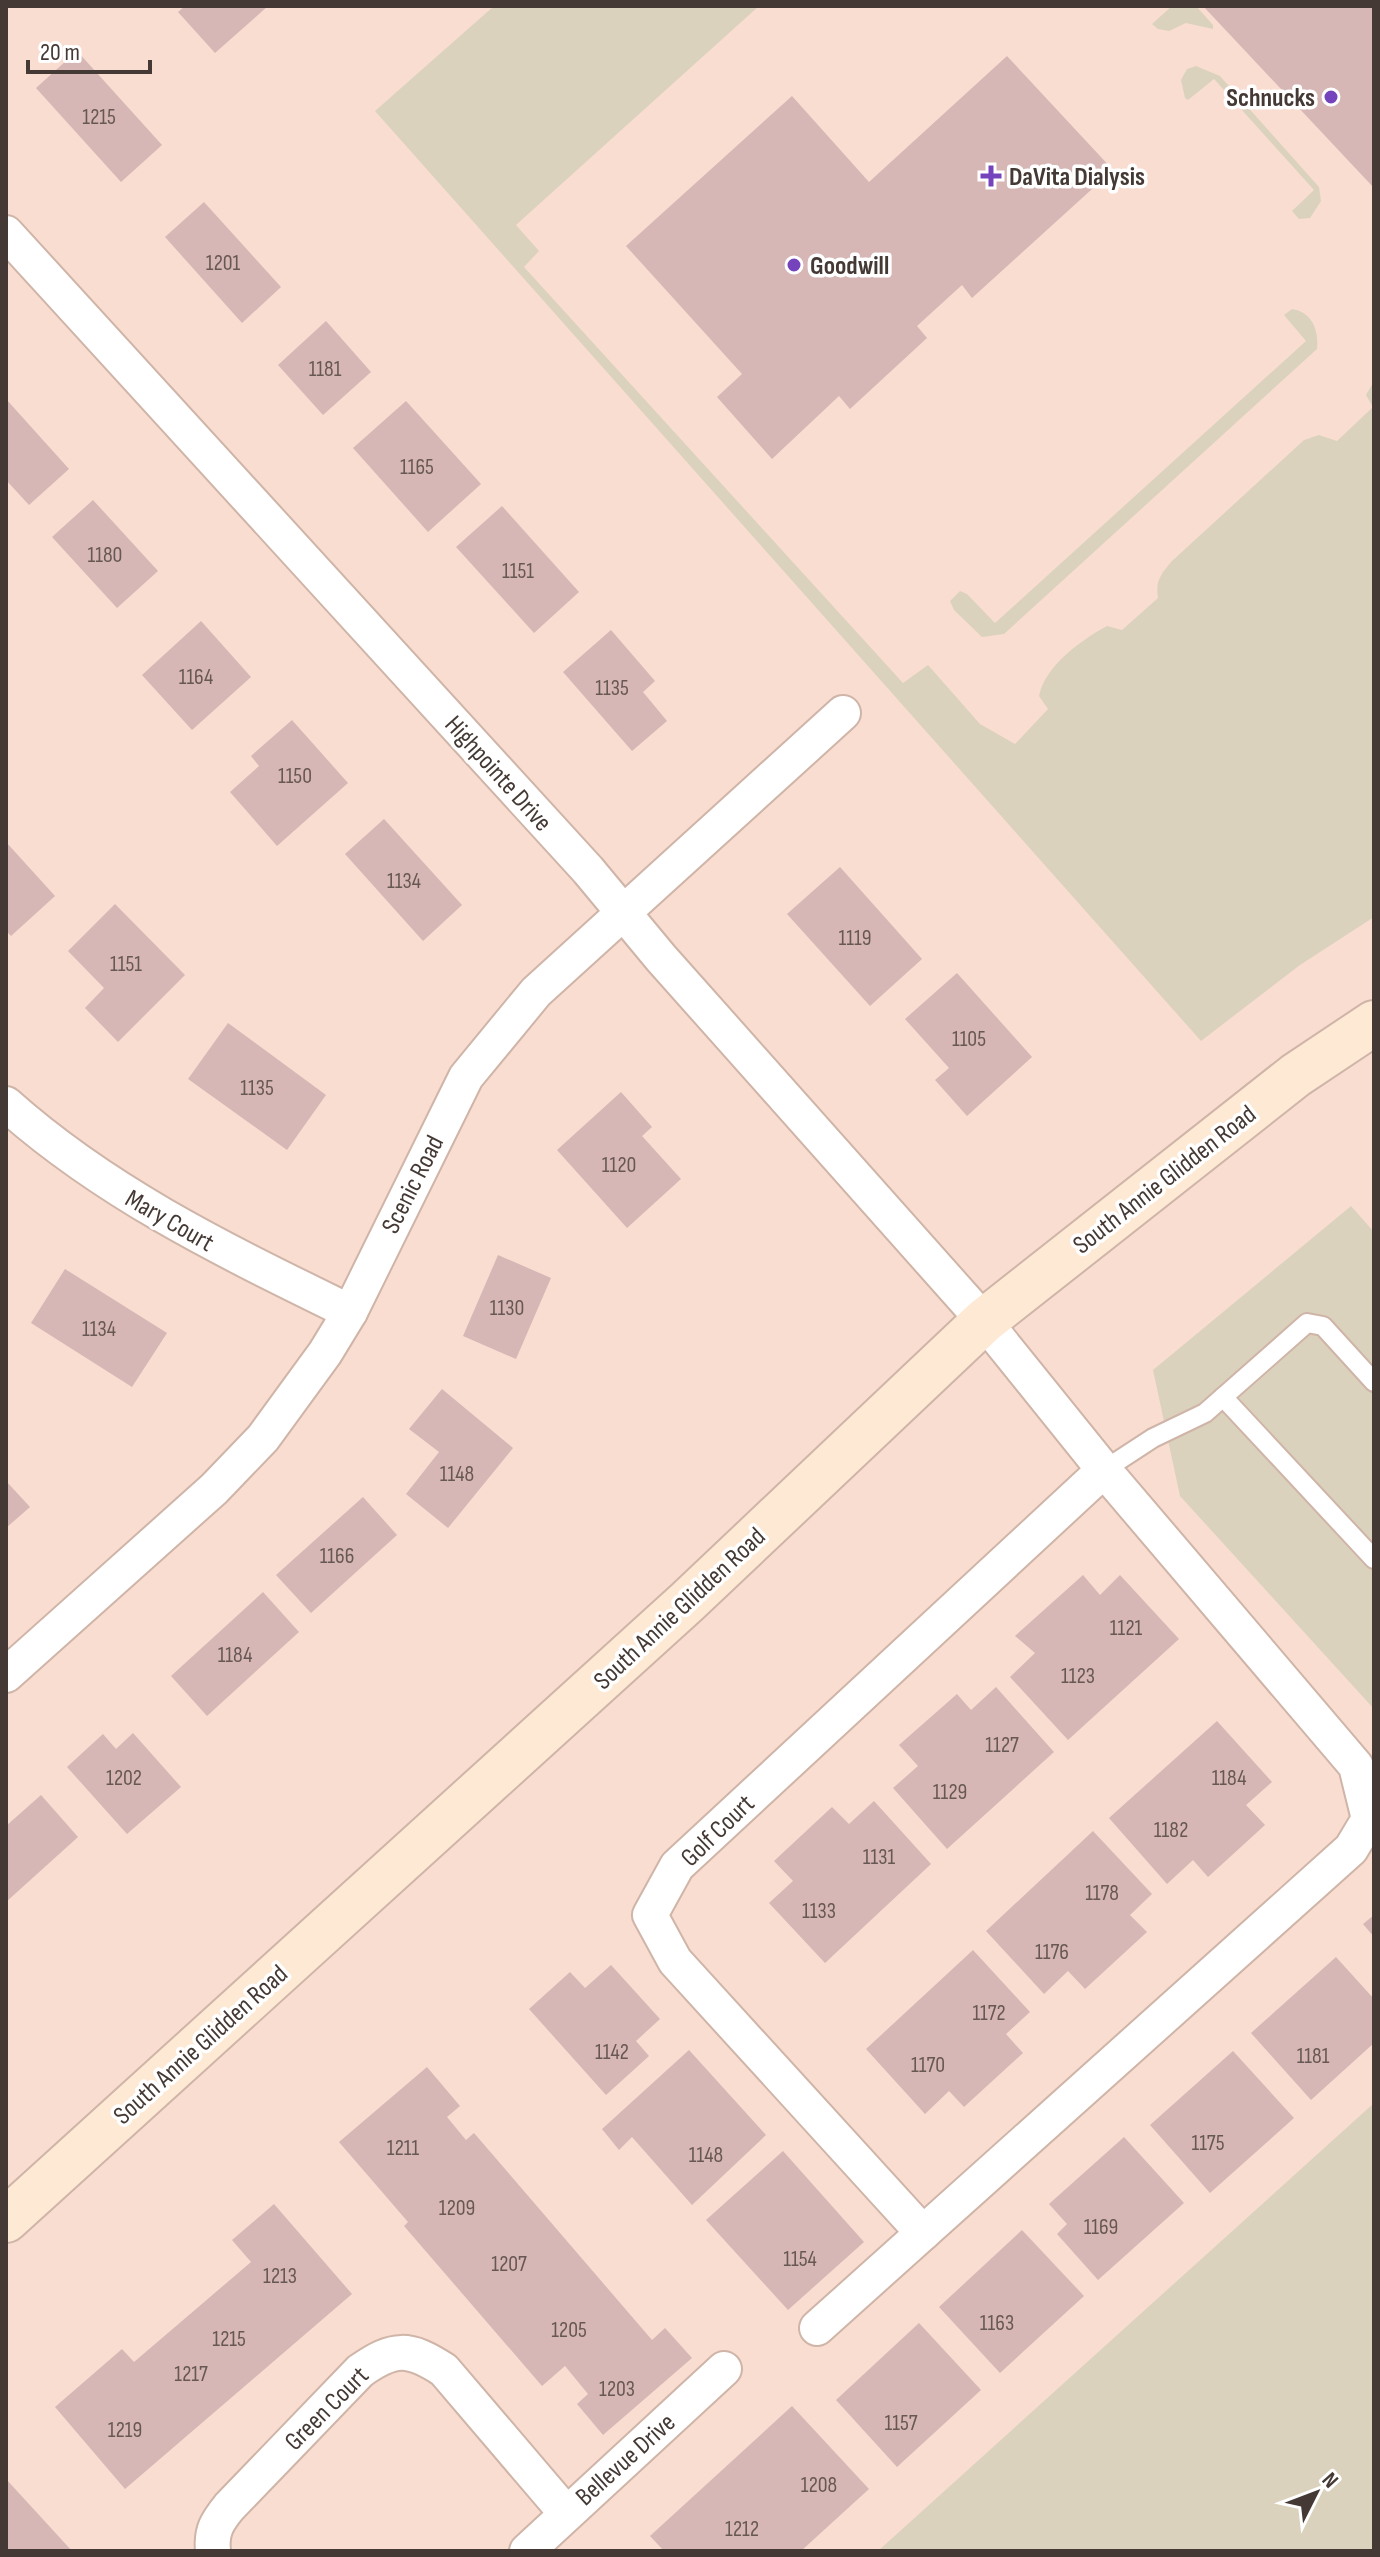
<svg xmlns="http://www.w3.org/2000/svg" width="1380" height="2557" font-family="'Sofia Sans Condensed',sans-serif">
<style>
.green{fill:#dbd2bd}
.building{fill:#d6b7b5}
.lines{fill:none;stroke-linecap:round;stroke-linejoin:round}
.lane-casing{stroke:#cfb4a8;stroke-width:22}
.street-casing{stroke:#cfb4a8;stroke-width:38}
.secondary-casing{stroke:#cfb4a8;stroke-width:48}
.lane{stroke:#fff;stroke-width:18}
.street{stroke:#fff;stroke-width:34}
.secondary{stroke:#fee9d4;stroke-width:44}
.poi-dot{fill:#7544bc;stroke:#fff;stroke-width:3}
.labels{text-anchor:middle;stroke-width:7;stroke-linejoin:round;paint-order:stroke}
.number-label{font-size:22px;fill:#685854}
.poi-label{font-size:26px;font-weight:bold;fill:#443934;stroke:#fff;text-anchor:start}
.street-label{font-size:26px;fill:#443934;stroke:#fff}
</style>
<rect width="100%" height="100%" fill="#f9ddd1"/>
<!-- green -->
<g class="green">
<path d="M494 6H759L516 225 539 251 524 267 903 683 928 665 980 724 1015 744 1048 709 1039 696C1045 666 1081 640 1107 626L1122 630 1158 598C1155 581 1161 574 1172 561L1304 440 1319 435 1337 441 1373 407 1366 395 1374 381V917L1300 965 1201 1041 375 111Z"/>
<polygon points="1172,6 1196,6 1213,25 1213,29 1186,23 1169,31 1158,29 1152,24"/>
<polygon points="1196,66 1220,76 1319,187 1321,201 1310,218 1299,219 1292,211 1314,190 1214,79 1188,100 1185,98 1181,80 1187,69"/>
<path d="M1292 309C1312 312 1319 330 1317 349L1004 634 982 637 954 610 950 601 960 591 967 594 995 623 1306 341 1284 315Z"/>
<polygon points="1351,1206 1374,1232 1374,1709 1180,1496 1153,1370"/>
<polygon points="1374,2103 1374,2551 878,2551"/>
</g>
<!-- building -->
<g class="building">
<polygon points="185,6 268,6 215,53 178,12"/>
<polygon points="1203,6 1374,6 1374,188"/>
<polygon points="77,51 162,145 121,182 36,88"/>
<polygon points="1007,56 1113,170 972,298 962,285 917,326 927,338 850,409 839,396 772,459 717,397 742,374 626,246 792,96 869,182"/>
<polygon points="204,202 281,287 242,323 165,237"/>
<polygon points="326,321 371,372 323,415 278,365"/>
<polygon points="6,399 69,469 29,505 6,480"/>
<polygon points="406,401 481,484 428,532 353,448"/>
<polygon points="93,500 158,571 117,608 52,537"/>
<polygon points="502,506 579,592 534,633 456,547"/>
<polygon points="201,621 251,677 192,730 142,675"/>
<polygon points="611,630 655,681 643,692 667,721 632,751 563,672"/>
<polygon points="292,720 348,783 277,846 230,792 259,766 251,756"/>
<polygon points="384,819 462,905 423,941 345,854"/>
<polygon points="6,842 55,896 11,936 6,931"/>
<polygon points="840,867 922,959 870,1006 787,914"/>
<polygon points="115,904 185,975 118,1042 85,1008 104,988 68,951"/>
<polygon points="957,973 1032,1057 967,1116 935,1080 949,1068 905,1019"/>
<polygon points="228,1023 326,1095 287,1150 188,1079"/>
<polygon points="621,1092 652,1127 642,1136 681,1179 627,1228 557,1150"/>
<polygon points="498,1255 551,1278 516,1359 463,1336"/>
<polygon points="65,1269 167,1333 132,1387 31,1323"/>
<polygon points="442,1389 513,1448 448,1528 406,1494 439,1452 409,1429"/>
<polygon points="6,1481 30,1507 6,1528"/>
<polygon points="363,1497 397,1535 311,1613 276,1575"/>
<polygon points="1083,1575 1100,1595 1120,1575 1179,1639 1068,1740 1010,1677 1035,1653 1015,1636"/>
<polygon points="263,1592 299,1632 207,1716 171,1676"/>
<polygon points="996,1687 1054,1752 947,1849 893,1788 918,1766 899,1745 957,1694 971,1710"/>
<polygon points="1217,1721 1272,1782 1246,1805 1265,1825 1208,1877 1193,1860 1167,1884 1109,1818"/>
<polygon points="133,1733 181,1787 127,1834 67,1767 103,1734 116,1749"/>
<polygon points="41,1795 78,1837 6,1902 6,1826"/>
<polygon points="874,1801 931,1864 825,1963 769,1903 793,1881 774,1861 832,1807 849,1824"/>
<polygon points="1093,1831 1152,1894 1130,1915 1147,1932 1085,1989 1068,1971 1044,1994 986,1931"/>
<polygon points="1374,1915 1374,1937 1363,1924"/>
<polygon points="973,1950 1030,2012 1006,2034 1023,2053 964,2107 949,2091 925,2114 866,2049"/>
<polygon points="1336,1957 1374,1999 1374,2043 1311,2100 1251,2033"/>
<polygon points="611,1965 660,2019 636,2041 649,2056 606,2095 529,2009 570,1972 585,1988"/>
<polygon points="689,2050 766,2135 692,2205 632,2137 619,2150 602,2129"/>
<polygon points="1233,2051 1294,2118 1210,2193 1150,2125"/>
<polygon points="427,2067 460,2106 447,2117 466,2140 474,2133 652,2340 665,2328 692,2358 603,2435 577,2404 588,2394 565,2366 542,2386 404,2226 408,2222 339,2142"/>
<polygon points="1124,2137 1184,2203 1098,2280 1057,2234 1067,2224 1049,2204"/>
<polygon points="783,2151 864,2242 788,2310 706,2220"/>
<polygon points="274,2204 352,2294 125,2489 55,2407 122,2349 134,2362 251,2262 232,2240"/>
<polygon points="1022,2230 1084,2296 1000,2373 939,2307"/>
<polygon points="919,2323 981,2390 897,2467 836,2400"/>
<polygon points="792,2406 869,2489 801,2551 664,2551 650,2536"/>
<polygon points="6,2479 72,2551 6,2551"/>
</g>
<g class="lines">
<!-- lane casing -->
<g class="lane-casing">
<g id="lane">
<polyline points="1223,1397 1374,1559"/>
<polyline points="1104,1470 1153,1438 1205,1413 1307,1323 1323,1326 1374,1382"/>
</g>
</g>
<!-- street casing -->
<g class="street-casing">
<g id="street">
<polyline points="6,233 588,870 661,958 984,1321 1104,1470 1356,1766 1369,1819 1351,1849 817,2328"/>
<path d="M6 1104C108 1195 228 1252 350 1312"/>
<polyline points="6,1675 214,1489 263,1438 325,1353 350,1312 466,1077 536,992 843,713"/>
<polyline points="923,2233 675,1961 650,1915 677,1866 1104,1470"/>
<path d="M213 2551C211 2531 217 2522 229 2507L360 2371C394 2347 409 2347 444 2370L566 2513"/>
<polyline points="527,2551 724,2369"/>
</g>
</g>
<!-- secondary casing -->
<g class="secondary-casing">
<polyline id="secondary" points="6,2220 687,1602 984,1321 1296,1075 1374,1023"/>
</g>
<!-- lane -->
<use href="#lane" class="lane"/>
<!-- street -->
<use href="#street" class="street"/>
<!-- secondary -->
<use href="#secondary" class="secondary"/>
</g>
<!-- markers -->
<g class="poi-dot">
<circle cx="1331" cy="97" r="8"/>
<path d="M987 164h8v8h8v8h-8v8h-8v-8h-8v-8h8z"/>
<circle cx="794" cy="265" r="8"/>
</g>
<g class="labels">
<!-- number labels -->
<g class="number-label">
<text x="99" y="124">1215</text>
<text x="223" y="270">1201</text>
<text x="325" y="376">1181</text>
<text x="417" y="474">1165</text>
<text x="105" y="562">1180</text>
<text x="518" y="578">1151</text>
<text x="196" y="684">1164</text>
<text x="612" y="695">1135</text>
<text x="295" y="783">1150</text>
<text x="404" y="888">1134</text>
<text x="855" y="945">1119</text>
<text x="126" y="971">1151</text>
<text x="969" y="1046">1105</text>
<text x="257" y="1095">1135</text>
<text x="619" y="1172">1120</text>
<text x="507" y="1315">1130</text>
<text x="99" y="1336">1134</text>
<text x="457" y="1481">1148</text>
<text x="337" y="1563">1166</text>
<text x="1126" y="1635">1121</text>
<text x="235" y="1662">1184</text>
<text x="1078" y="1683">1123</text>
<text x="1002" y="1752">1127</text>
<text x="124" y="1785">1202</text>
<text x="1229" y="1785">1184</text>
<text x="950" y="1799">1129</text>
<text x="1171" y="1837">1182</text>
<text x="879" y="1864">1131</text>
<text x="1102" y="1900">1178</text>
<text x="819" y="1918">1133</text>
<text x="1052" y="1959">1176</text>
<text x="989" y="2020">1172</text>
<text x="612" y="2059">1142</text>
<text x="1313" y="2063">1181</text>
<text x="928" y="2072">1170</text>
<text x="1208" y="2150">1175</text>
<text x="403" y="2155">1211</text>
<text x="706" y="2162">1148</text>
<text x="457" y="2215">1209</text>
<text x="1101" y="2234">1169</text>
<text x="800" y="2266">1154</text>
<text x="509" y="2271">1207</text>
<text x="280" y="2283">1213</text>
<text x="997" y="2330">1163</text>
<text x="569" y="2337">1205</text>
<text x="229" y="2346">1215</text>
<text x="191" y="2381">1217</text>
<text x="617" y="2396">1203</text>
<text x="901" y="2430">1157</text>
<text x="125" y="2437">1219</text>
<text x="819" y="2492">1208</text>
<text x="742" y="2536">1212</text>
</g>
<!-- poi labels -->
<g class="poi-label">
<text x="1315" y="106" text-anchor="end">Schnucks</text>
<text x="1009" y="185">DaVita Dialysis</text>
<text x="810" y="274">Goodwill</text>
</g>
<!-- street labels -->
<g class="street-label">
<text transform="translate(499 773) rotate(48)" y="9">Highpointe Drive</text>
<text transform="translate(1164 1179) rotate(-38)" y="9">South Annie Glidden Road</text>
<text transform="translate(412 1184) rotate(-63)" y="9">Scenic Road</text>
<text transform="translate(170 1220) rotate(30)" y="9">Mary Court</text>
<text transform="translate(679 1608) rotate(-43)" y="9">South Annie Glidden Road</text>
<text transform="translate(717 1830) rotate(-44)" y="9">Golf Court</text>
<text transform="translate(200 2044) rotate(-42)" y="9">South Annie Glidden Road</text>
<text transform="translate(326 2408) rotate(-45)" y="9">Green Court</text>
<text transform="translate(625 2459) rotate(-42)" y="9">Bellevue Drive</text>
</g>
</g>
<!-- border -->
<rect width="1380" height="2557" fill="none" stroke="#443934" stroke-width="16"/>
<!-- north arrow -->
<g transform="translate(1316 2493) rotate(48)" stroke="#ffffff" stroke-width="6" paint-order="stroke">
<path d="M0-6L14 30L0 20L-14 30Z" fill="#443934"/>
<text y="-12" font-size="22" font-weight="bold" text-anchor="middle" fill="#443934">N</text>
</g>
<!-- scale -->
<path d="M28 60v12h122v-12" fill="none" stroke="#443934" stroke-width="4"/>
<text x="40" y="60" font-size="24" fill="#443934" stroke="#ffffff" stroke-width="6" paint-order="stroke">20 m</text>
</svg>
